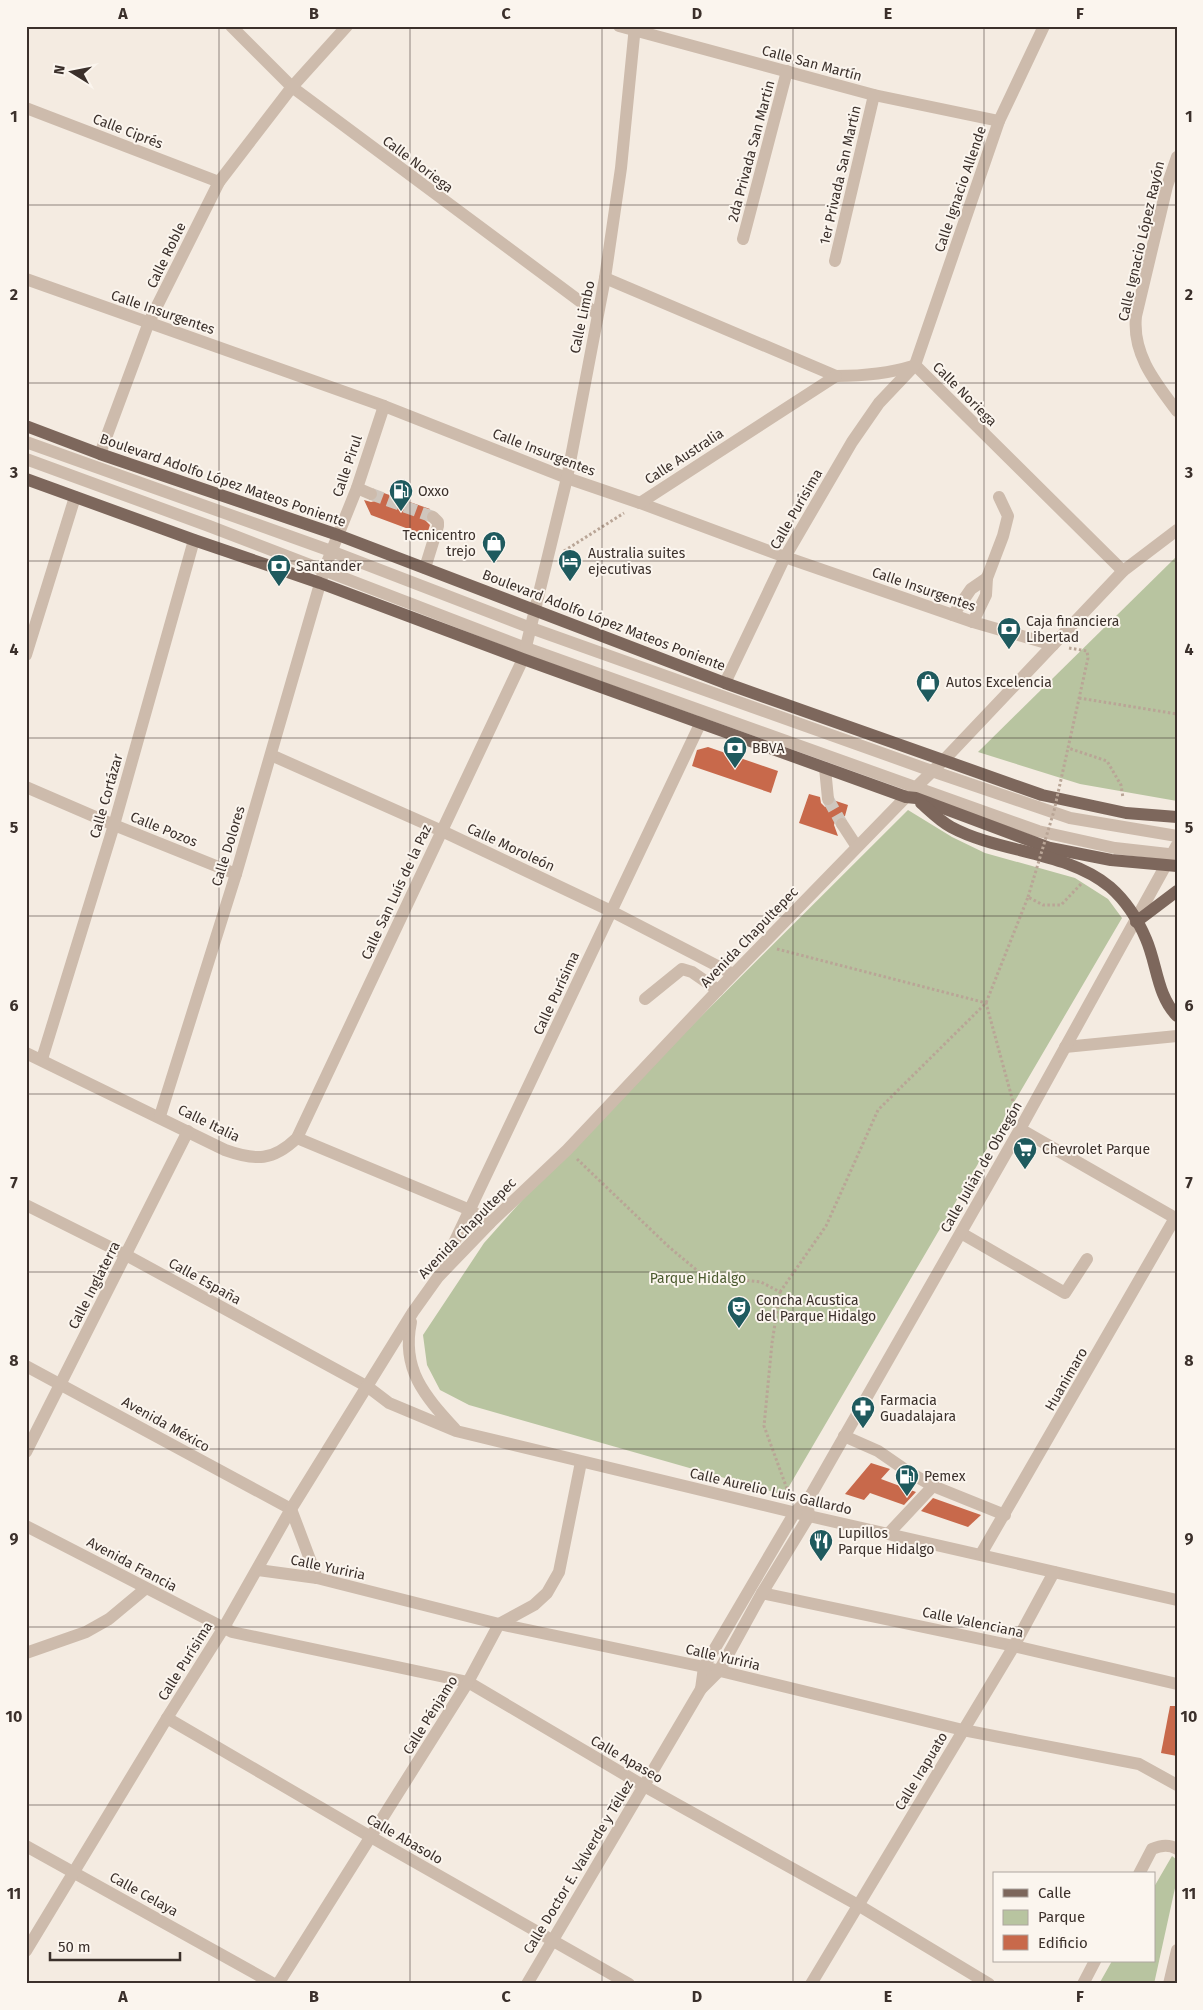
<svg xmlns="http://www.w3.org/2000/svg" width="1203" height="2010" font-family="'Fira Sans',sans-serif">
<style>
.green{fill:#b8c4a0}
.building{fill:#c8694b}
.lines{fill:none;stroke-linecap:round;stroke-linejoin:round}
.minor-tunnel{stroke:#cfc6bd;stroke-width:12;stroke-dasharray:12 6;stroke-linecap:butt}
.path{stroke:#b9a596;stroke-width:3;stroke-dasharray:2.5 2.5;stroke-linecap:butt}
.minor{stroke:#cdbbac;stroke-width:12}
.major{stroke:#7d675c;stroke-width:12}
.path-bridge{stroke:#b9a596;stroke-width:3;stroke-dasharray:2.5 2.5;stroke-linecap:butt}
.grid{fill:none;stroke:#3b302b;stroke-width:1;stroke-opacity:0.55}
.labels{text-anchor:middle;stroke-width:4;stroke-linejoin:round;paint-order:stroke}
.street-label{font-size:14px;fill:#3b302b;stroke:#fbf5ee}
.poi-label{font-size:14px;fill:#3b302b;stroke:#fbf5ee;text-anchor:start}
.park-label{font-size:14px;fill:#4a5a2e;stroke:#fbf5ee}
.neatline{fill:none;stroke:#3b302b;stroke-width:2}
.grid-label{font-size:16px;text-anchor:middle;font-weight:bold;fill:#3b302b}
</style>
<rect width="100%" height="100%" fill="#f4ebe1"/>
<!-- green -->
<g class="green">
<polygon points="1177,556 1177,801 1080,784 978,752"/>
<polygon points="908,810 952,837 985,853 1075,878 1108,899 1122,918 784,1495 469,1405 440,1390 427,1365 423,1335 484,1243 567,1150"/>
<polygon points="1172,1856 1177,1860 1177,1879 1154,1984 1099,1984 1112,1961 1154,1961 1154,1887"/>
</g>
<!-- building -->
<g class="building">
<polygon points="378,491 430,509 425,515 425,520 430,525 428,531 422,534 371,515 364,500 371,502 375,501 379,497"/>
<polygon points="708,747 778,771 771,793 692,766 697,750"/>
<polygon points="809,794 820,797 821,803 825,807 832,806 836,801 848,805 845,816 838,817 835,821 834,825 838,836 799,823"/>
<polygon points="871,1463 890,1469 881,1479 916,1492 904,1505 870,1493 864,1500 845,1494"/>
<polygon points="933,1498 981,1515 968,1527 921,1511"/>
<polygon points="1170,1706 1177,1706 1177,1756 1161,1753"/>
</g>
<g class="lines">
<!-- minor-tunnel -->
<g class="minor-tunnel">
<polyline points="371,494 433,517"/>
<polyline points="828,799 842,824"/>
</g>
<!-- path -->
<g class="path">
<polyline points="564,551 624,513"/>
<polyline points="1069,648 1087,651 1088,658 1068,748 1107,761 1121,785 1123,798"/>
<polyline points="1079,698 1177,714"/>
<polyline points="777,949 986,1003 1015,1109"/>
<polyline points="577,1159 669,1247 699,1272 725,1278 761,1282 780,1292 772,1343 764,1426 790,1497"/>
<polyline points="780,1292 826,1226 878,1110 986,1003 1028,897 1043,905 1061,905 1081,884"/>
</g>
<!-- minor -->
<g class="minor">
<polyline points="231,26 292,87 597,314"/>
<polyline points="619,26 874,95 999,121"/>
<polyline points="26,108 219,182"/>
<path d="M1177 157 1167 186 1136 316C1132 354 1155 382 1177 411"/>
<polyline points="743,239 787,71"/>
<polyline points="835,261 874,95"/>
<path d="M605 278 836 376C863 376 887 374 913 366"/>
<polyline points="26,279 384,406 567,478 640,503 785,557 973,622 1053,645"/>
<polyline points="915,365 1123,571"/>
<polyline points="26,442 331,551 531,628 932,771 1070,818 1177,836"/>
<polyline points="100,454 149,322 219,182 292,87 347,26"/>
<polyline points="26,459 209,526 526,648 1038,831 1115,848 1177,855"/>
<polyline points="357,488 371,494"/>
<polyline points="640,503 836,376"/>
<polyline points="425,568 438,526 438,522 433,517"/>
<polyline points="987,578 1003,536 1008,516 999,497"/>
<polyline points="953,615 971,589 987,578 986,595 973,622"/>
<polyline points="26,655 75,497"/>
<polyline points="725,683 785,557 852,442 879,403 915,365 999,121 1044,26"/>
<polyline points="271,755 442,831 611,911 733,974"/>
<polyline points="825,768 828,799"/>
<polyline points="26,787 114,825 236,874"/>
<polyline points="842,824 857,847"/>
<polyline points="645,999 682,969 692,972 718,990"/>
<polyline points="1065,1047 1177,1036"/>
<path d="M26 1053 225 1150C256 1161 273 1161 297 1138L523 659 567 478 605 278 621 168 635 26"/>
<polyline points="42,1059 114,825 194,540"/>
<polyline points="160,1116 236,874 324,570 357,488 384,406"/>
<polyline points="1020,1129 1177,1219"/>
<polyline points="297,1138 470,1210 490,1223"/>
<polyline points="26,1205 126,1255 368,1387 389,1403 456,1431 809,1516 1177,1600"/>
<polyline points="961,1233 1065,1293 1087,1259"/>
<polyline points="443,1266 701,722"/>
<path d="M411 1322C401 1370 425 1396 455 1429"/>
<polyline points="26,1366 291,1509 317,1578"/>
<polyline points="844,1436 878,1451 907,1471 933,1486 1005,1515"/>
<polyline points="26,1452 188,1131"/>
<polyline points="26,1526 232,1632 468,1682 644,1786 858,1905 989,1984"/>
<polyline points="889,1533 933,1486"/>
<polyline points="981,1554 1175,1218"/>
<polyline points="258,1570 317,1578 499,1624 704,1667 963,1730 1139,1764 1177,1785"/>
<polyline points="762,1593 1014,1646 1177,1684"/>
<polyline points="26,1653 86,1632 109,1619 145,1589"/>
<polyline points="701,1689 704,1667 795,1512 808,1500 1020,1129 1177,845"/>
<polyline points="167,1718 371,1837 629,1984"/>
<polyline points="26,1846 274,1984"/>
<path d="M1139 1874 1152 1849C1161 1845 1169 1844 1177 1849"/>
<polyline points="26,1951 167,1718 223,1629 291,1509 413,1312 438,1277 490,1223 567,1150 718,990 906,797 944,760 1123,571 1177,530"/>
<polyline points="278,1984 468,1682 499,1624 534,1605 547,1593 559,1572 581,1462"/>
<polyline points="527,1984 701,1689 719,1671 762,1593 809,1516 808,1508"/>
<polyline points="811,1984 1014,1646 1054,1572"/>
<polyline points="1083,1984 1095,1961"/>
<polyline points="1169,1984 1177,1950"/>
</g>
<!-- major -->
<g class="major">
<polyline points="26,426 100,454 338,535 725,683 1042,795 1126,813 1177,817"/>
<polyline points="26,479 194,540 320,583 523,659 906,797 916,798 1050,848 1111,860 1177,866"/>
<path d="M921 803C930 811 940 821 951 827 999 853 1067 851 1110 887 1126 901 1138 920 1146 939 1157 964 1157 996 1177 1016"/>
<polyline points="1136,922 1177,891"/>
</g>
<!-- path-bridge -->
<polyline class="path-bridge" points="1028,897 1054,811 1068,748"/>
</g>
<!-- grid -->
<path class="grid" d="M219 26V1984M410 26V1984M602 26V1984M793 26V1984M984 26V1984M26 205H1177M26 383H1177M26 561H1177M26 738H1177M26 916H1177M26 1094H1177M26 1272H1177M26 1449H1177M26 1627H1177M26 1805H1177"/>
<!-- icons -->
<defs>
<g id="fuel-pin" transform="scale(1.25)"><path d="M0 17L-7.5 6A9.5 9.5 0 1 1 7.5 6Z" fill="#1f5a5e" stroke="#fbf5ee"/><path d="M-5.5-6h7V0h2V4h1.3V-2.5L3-4.5l.8-.8L6-3V5H2.5V1h-1V6h-7ZM-4.2-4.7v3.2H.2V-4.7Z" fill="#fff"/></g>
<g id="shop-pin" transform="scale(1.25)"><path d="M0 17L-7.5 6A9.5 9.5 0 1 1 7.5 6Z" fill="#1f5a5e" stroke="#fbf5ee"/><path d="M-5-2.5h2.3a2.7 3.5 0 0 1 5.4 0H5L5.5 6h-11ZM-1.5-2.5h3a1.5 2.3 0 0 0-3 0Z" fill="#fff"/></g>
<g id="hotel-pin" transform="scale(1.25)"><path d="M0 17L-7.5 6A9.5 9.5 0 1 1 7.5 6Z" fill="#1f5a5e" stroke="#fbf5ee"/><path d="M-6-4.5h1.5V1H6V5H4.5V3h-9V5H-6ZM-4 0a1.8 1.8 0 1 1 3.6 0ZM.5 0V-2.5h3Q6-2.5 6 0Z" fill="#fff"/></g>
<g id="bank-pin" transform="scale(1.25)"><path d="M0 17L-7.5 6A9.5 9.5 0 1 1 7.5 6Z" fill="#1f5a5e" stroke="#fbf5ee"/><path d="M-6-4H6V4H-6ZM0-2.3a2.3 2.3 0 1 0 0 4.6a2.3 2.3 0 1 0 0-4.6Z" fill="#fff"/></g>
<g id="supermarket-pin" transform="scale(1.25)"><path d="M0 17L-7.5 6A9.5 9.5 0 1 1 7.5 6Z" fill="#1f5a5e" stroke="#fbf5ee"/><path d="M-6-5.5h2.5l.6 2H6L4.5 2H-2.5L-4.4-4H-6ZM-1.5 3.2a1.3 1.3 0 1 0 .1 0ZM3 3.2a1.3 1.3 0 1 0 .1 0Z" fill="#fff"/></g>
<g id="theatre-pin" transform="scale(1.25)"><path d="M0 17L-7.5 6A9.5 9.5 0 1 1 7.5 6Z" fill="#1f5a5e" stroke="#fbf5ee"/><path d="M-5-5.5Q0-4 5-5.5V0Q5 5 0 6Q-5 5-5 0ZM-3.3-2.5H-1v1.5H-3.3ZM1-2.5H3.3v1.5H1ZM-2.8 1Q0 5.5 2.8 1Z" fill="#fff"/></g>
<g id="pharmacy-pin" transform="scale(1.25)"><path d="M0 17L-7.5 6A9.5 9.5 0 1 1 7.5 6Z" fill="#1f5a5e" stroke="#fbf5ee"/><path d="M-2-6h4v4h4v4h-4v4h-4v-4h-4v-4h4Z" fill="#fff"/></g>
<g id="restaurant-pin" transform="scale(1.25)"><path d="M0 17L-7.5 6A9.5 9.5 0 1 1 7.5 6Z" fill="#1f5a5e" stroke="#fbf5ee"/><path d="M-5-6h1v4h1v-4h1v4h1v-4h1v5L-1.5 .5V6h-2V.5L-5-1ZM5-6V6H3V1.5H1.5Q1.5-4 5-6Z" fill="#fff"/></g>
</defs>
<g fill-rule="evenodd">
<use href="#fuel-pin" x="401" y="491"/>
<use href="#shop-pin" x="494" y="543"/>
<use href="#hotel-pin" x="570" y="561"/>
<use href="#bank-pin" x="279" y="566"/>
<use href="#bank-pin" x="1009" y="629"/>
<use href="#shop-pin" x="928" y="682"/>
<use href="#bank-pin" x="735" y="748"/>
<use href="#supermarket-pin" x="1025" y="1149"/>
<use href="#theatre-pin" x="739" y="1308"/>
<use href="#pharmacy-pin" x="863" y="1408"/>
<use href="#fuel-pin" x="907" y="1476"/>
<use href="#restaurant-pin" x="821" y="1541"/>
</g>
<g class="labels">
<!-- street labels -->
<g class="street-label">
<text transform="translate(812 63) rotate(15)" y="5">Calle San Martín</text>
<text transform="translate(128 131) rotate(21)" y="5">Calle Ciprés</text>
<text transform="translate(751 151) rotate(-75)" y="5">2da Privada San Martin</text>
<text transform="translate(418 164) rotate(37)" y="5">Calle Noriega</text>
<text transform="translate(840 175) rotate(-77)" y="5">1er Privada San Martin</text>
<text transform="translate(960 189) rotate(-71)" y="5">Calle Ignacio Allende</text>
<text transform="translate(1141 241) rotate(-77)" y="5">Calle Ignacio López Rayón</text>
<text transform="translate(166 255) rotate(-64)" y="5">Calle Roble</text>
<text transform="translate(163 312) rotate(19)" y="5">Calle Insurgentes</text>
<text transform="translate(582 317) rotate(-78)" y="5">Calle Limbo</text>
<text transform="translate(965 394) rotate(45)" y="5">Calle Noriega</text>
<text transform="translate(544 452) rotate(21)" y="5">Calle Insurgentes</text>
<text transform="translate(684 456) rotate(-33)" y="5">Calle Australia</text>
<text transform="translate(347 466) rotate(-71)" y="5">Calle Pirul</text>
<text transform="translate(223 480) rotate(19)" y="5">Boulevard Adolfo López Mateos Poniente</text>
<text transform="translate(796 509) rotate(-60)" y="5">Calle Purísima</text>
<text transform="translate(924 589) rotate(19)" y="5">Calle Insurgentes</text>
<text transform="translate(604 620) rotate(21)" y="5">Boulevard Adolfo López Mateos Poniente</text>
<text transform="translate(106 796) rotate(-74)" y="5">Calle Cortázar</text>
<text transform="translate(164 829) rotate(22)" y="5">Calle Pozos</text>
<text transform="translate(228 846) rotate(-73)" y="5">Calle Dolores</text>
<text transform="translate(511 847) rotate(25)" y="5">Calle Moroleón</text>
<text transform="translate(396 892) rotate(-65)" y="5">Calle San Luís de la Paz</text>
<text transform="translate(749 937) rotate(-46)" y="5">Avenida Chapultepec</text>
<text transform="translate(556 993) rotate(-65)" y="5">Calle Purísima</text>
<text transform="translate(209 1123) rotate(26)" y="5">Calle Italia</text>
<text transform="translate(981 1167) rotate(-60)" y="5">Calle Julián de Obregón</text>
<text transform="translate(467 1228) rotate(-46)" y="5">Avenida Chapultepec</text>
<text transform="translate(205 1281) rotate(29)" y="5">Calle España</text>
<text transform="translate(94 1285) rotate(-63)" y="5">Calle Inglaterra</text>
<text transform="translate(1066 1379) rotate(-60)" y="5">Huanimaro</text>
<text transform="translate(166 1424) rotate(29)" y="5">Avenida México</text>
<text transform="translate(771 1491) rotate(13)" y="5">Calle Aurelio Luis Gallardo</text>
<text transform="translate(132 1564) rotate(28)" y="5">Avenida Francia</text>
<text transform="translate(328 1567) rotate(12)" y="5">Calle Yuriria</text>
<text transform="translate(973 1622) rotate(12)" y="5">Calle Valenciana</text>
<text transform="translate(723 1657) rotate(13)" y="5">Calle Yuriria</text>
<text transform="translate(185 1661) rotate(-58)" y="5">Calle Purísima</text>
<text transform="translate(430 1715) rotate(-58)" y="5">Calle Pénjamo</text>
<text transform="translate(627 1759) rotate(30)" y="5">Calle Apaseo</text>
<text transform="translate(921 1771) rotate(-59)" y="5">Calle Irapuato</text>
<text transform="translate(405 1839) rotate(30)" y="5">Calle Abasolo</text>
<text transform="translate(578 1867) rotate(-59)" y="5">Calle Doctor E. Valverde y Téllez</text>
<text transform="translate(144 1894) rotate(29)" y="5">Calle Celaya</text>
</g>
<!-- poi labels -->
<g class="poi-label">
<text x="418" y="496">Oxxo</text>
<text x="476" y="540" text-anchor="end">Tecnicentro<tspan x="476" dy="16">trejo</tspan></text>
<text x="588" y="558">Australia suites<tspan x="588" dy="16">ejecutivas</tspan></text>
<text x="296" y="571">Santander</text>
<text x="1026" y="626">Caja financiera<tspan x="1026" dy="16">Libertad</tspan></text>
<text x="946" y="687">Autos Excelencia</text>
<text x="752" y="753">BBVA</text>
<text x="1042" y="1154">Chevrolet Parque</text>
<text x="756" y="1305">Concha Acustica<tspan x="756" dy="16">del Parque Hidalgo</tspan></text>
<text x="880" y="1405">Farmacia<tspan x="880" dy="16">Guadalajara</tspan></text>
<text x="924" y="1481">Pemex</text>
<text x="838" y="1538">Lupillos<tspan x="838" dy="16">Parque Hidalgo</tspan></text>
</g>
<!-- park labels -->
<g class="park-label">
<text x="698" y="1283">Parque Hidalgo</text>
</g>
</g>
<!-- border -->
<rect width="1203" height="2010" fill="none" stroke="#fbf5ee" stroke-width="55"/>
<!-- legend -->
<rect x="993" y="1872" width="162" height="90" fill="#fbf5ee" stroke="#aea6a0"/>
<rect x="1003" y="1889" width="25" height="8" fill="#7d675c" stroke="#aea6a0"/>
<text x="1038" y="1898" font-size="15" fill="#3b302b">Calle</text>
<rect x="1003" y="1910" width="25" height="15" fill="#b8c4a0" stroke="#aea6a0"/>
<text x="1038" y="1922" font-size="15" fill="#3b302b">Parque</text>
<rect x="1003" y="1935" width="25" height="15" fill="#c8694b" stroke="#aea6a0"/>
<text x="1038" y="1948" font-size="15" fill="#3b302b">Edificio</text>
<!-- north arrow -->
<g transform="translate(72 72) rotate(280)" stroke="#fbf5ee" stroke-width="4" paint-order="stroke">
<path d="M0-4L9 19L0 12L-9 19Z" fill="#3b302b"/>
<text y="-8" font-size="14" font-weight="bold" text-anchor="middle" fill="#3b302b">N</text>
</g>
<!-- scale -->
<path d="M50 1952v8h130v-8" fill="none" stroke="#3b302b" stroke-width="2.5"/>
<text x="58" y="1952" font-size="15" fill="#3b302b" stroke="#fbf5ee" stroke-width="4" paint-order="stroke">50 m</text>
<rect x="28" y="28" width="1148" height="1954" class="neatline"/>
<g class="grid-label">
<text x="123" y="19">A</text>
<text x="314" y="19">B</text>
<text x="506" y="19">C</text>
<text x="697" y="19">D</text>
<text x="888" y="19">E</text>
<text x="1080" y="19">F</text>
<text x="14" y="122">1</text>
<text x="1189" y="122">1</text>
<text x="14" y="300">2</text>
<text x="1189" y="300">2</text>
<text x="14" y="478">3</text>
<text x="1189" y="478">3</text>
<text x="14" y="655">4</text>
<text x="1189" y="655">4</text>
<text x="14" y="833">5</text>
<text x="1189" y="833">5</text>
<text x="14" y="1011">6</text>
<text x="1189" y="1011">6</text>
<text x="14" y="1188">7</text>
<text x="1189" y="1188">7</text>
<text x="14" y="1366">8</text>
<text x="1189" y="1366">8</text>
<text x="14" y="1544">9</text>
<text x="1189" y="1544">9</text>
<text x="14" y="1722">10</text>
<text x="1189" y="1722">10</text>
<text x="14" y="1899">11</text>
<text x="1189" y="1899">11</text>
<text x="123" y="2002">A</text>
<text x="314" y="2002">B</text>
<text x="506" y="2002">C</text>
<text x="697" y="2002">D</text>
<text x="888" y="2002">E</text>
<text x="1080" y="2002">F</text>
</g>
</svg>
